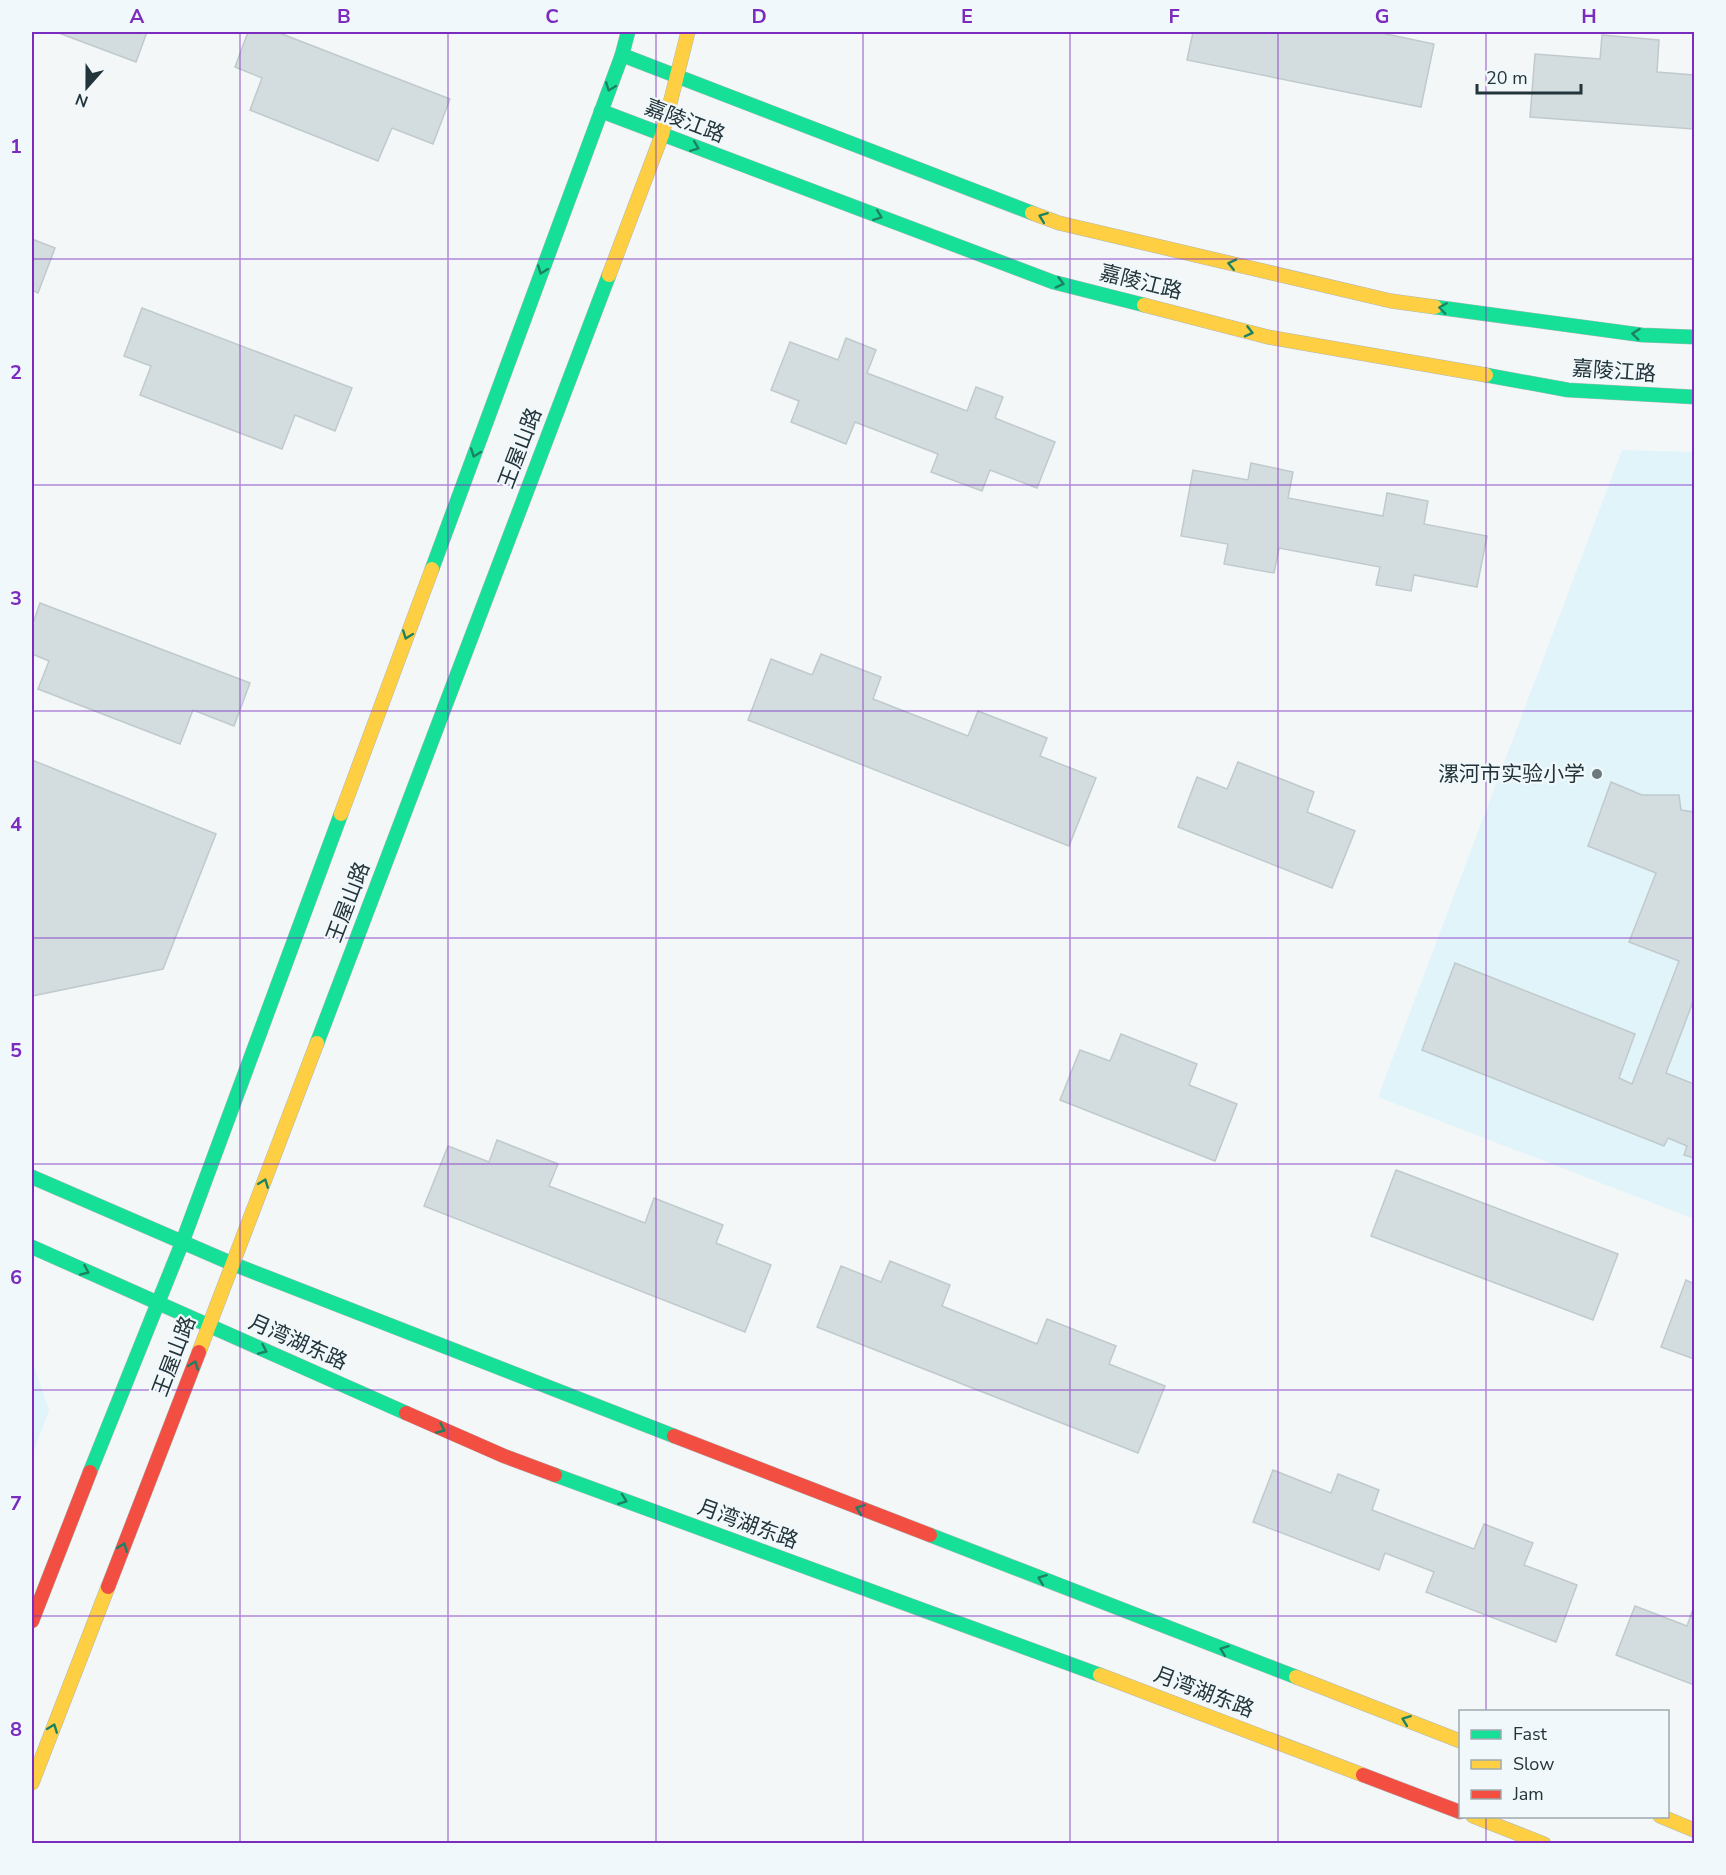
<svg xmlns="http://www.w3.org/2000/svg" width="1726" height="1875" font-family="'Nunito Sans','Noto Sans SC',sans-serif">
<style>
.built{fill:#e1f4fa}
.building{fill:#d3dde0;stroke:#c0cacd;stroke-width:1.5}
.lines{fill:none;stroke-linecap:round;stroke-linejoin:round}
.fast-casing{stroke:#aeb7ba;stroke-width:15}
.slow-casing{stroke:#aeb7ba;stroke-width:15}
.jam-casing{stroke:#aeb7ba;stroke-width:15}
.fast{stroke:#16e098;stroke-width:14}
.slow{stroke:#ffcf43;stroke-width:14}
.jam{stroke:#f24e42;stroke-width:14}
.oneway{stroke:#1d8164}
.grid{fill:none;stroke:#7b2cbf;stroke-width:1.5;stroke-opacity:0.55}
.poi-dot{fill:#6c787c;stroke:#f0f8fb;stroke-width:2}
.labels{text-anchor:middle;stroke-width:4.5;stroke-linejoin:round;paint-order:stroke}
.street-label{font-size:21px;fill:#23343a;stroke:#f0f8fb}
.poi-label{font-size:21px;fill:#23343a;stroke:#f0f8fb;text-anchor:end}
.neatline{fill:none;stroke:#7b2cbf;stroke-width:2}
.grid-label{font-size:20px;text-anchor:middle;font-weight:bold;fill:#7b2cbf}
</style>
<rect width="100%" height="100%" fill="#f3f7f8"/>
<!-- built -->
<g class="built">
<polygon points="1622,450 1694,452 1694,1219 1378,1097"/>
<polygon points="32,1360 49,1410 32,1456"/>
</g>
<!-- building -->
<g class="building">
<polygon points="56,32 147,32 136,62"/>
<polygon points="248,32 277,32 450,99 433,144 392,128 378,161 250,110 262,78 235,67"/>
<polygon points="1193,32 1377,32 1434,44 1421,107 1187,60"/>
<polygon points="1602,35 1659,40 1657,72 1694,75 1694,129 1530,117 1535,54 1600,59"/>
<polygon points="32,239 55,248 38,293 32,290"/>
<polygon points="142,308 352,388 335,431 295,415 282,449 140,395 151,366 124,356"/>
<polygon points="846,338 876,350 867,373 967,411 976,387 1003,397 995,418 1055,442 1037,488 990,470 982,491 931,472 938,454 855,422 846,444 791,422 799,401 771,390 790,342 838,360"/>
<polygon points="1251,463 1293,472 1288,498 1383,516 1387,493 1428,501 1424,524 1487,536 1477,587 1414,575 1411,591 1376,585 1380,567 1279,548 1274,573 1224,564 1228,544 1181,536 1193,470 1248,480"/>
<polygon points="40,603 250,683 234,726 193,710 180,744 38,689 49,661 32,654 32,626"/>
<polygon points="821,654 881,677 873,699 968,736 978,711 1047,738 1040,756 1096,778 1069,846 748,720 771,659 812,675"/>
<polygon points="32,760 216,834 163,969 32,996"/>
<polygon points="1238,762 1314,792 1307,812 1355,831 1332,888 1178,827 1197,777 1227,789"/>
<polygon points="1611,782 1642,795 1679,795 1681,810 1694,812 1694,999 1666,1073 1694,1084 1694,1158 1684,1155 1687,1146 1668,1138 1664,1146 1422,1050 1455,963 1635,1034 1619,1078 1632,1084 1679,961 1629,942 1656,873 1588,846"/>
<polygon points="1121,1034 1197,1064 1189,1085 1237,1104 1215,1161 1060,1100 1080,1050 1110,1061"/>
<polygon points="497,1140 558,1164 549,1186 645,1223 654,1198 723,1225 716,1243 771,1265 745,1332 424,1206 448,1146 489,1162"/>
<polygon points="1396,1170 1618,1254 1593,1320 1371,1236"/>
<polygon points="890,1261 950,1285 942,1306 1037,1344 1047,1319 1116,1346 1109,1364 1165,1386 1138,1453 817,1327 841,1266 881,1282"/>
<polygon points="1686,1280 1694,1284 1694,1359 1661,1347"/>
<polygon points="1273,1470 1331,1493 1338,1474 1379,1490 1372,1510 1474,1549 1484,1524 1533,1543 1524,1565 1577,1585 1556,1642 1426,1592 1434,1572 1385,1553 1379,1570 1253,1522"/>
<polygon points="1635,1606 1687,1626 1694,1606 1694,1685 1616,1655"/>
</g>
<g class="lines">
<!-- fast casing -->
<g class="fast-casing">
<g id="fast">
<polyline points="622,55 1032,213"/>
<polyline points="601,111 1053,282 1144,305"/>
<polyline points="1435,307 1642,335 1694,337"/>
<polyline points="1486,375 1568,390 1694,397"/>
<polyline points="432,569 622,55 628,32"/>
<polyline points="317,1043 609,275"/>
<polyline points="32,1177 233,1264 674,1436"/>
<polyline points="32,1247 406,1413"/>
<polyline points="90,1472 182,1243 341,814"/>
<polyline points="555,1475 1100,1675"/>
<polyline points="930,1535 1296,1677"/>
</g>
</g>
<!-- slow casing -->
<g class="slow-casing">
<g id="slow">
<polyline points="1032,213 1059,223 1391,301 1435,307"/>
<polyline points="609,275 662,135 688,32"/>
<polyline points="1144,305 1268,337 1486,375"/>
<polyline points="341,814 432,569"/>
<polyline points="199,1352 317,1043"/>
<polyline points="1100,1675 1363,1775"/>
<polyline points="1296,1677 1460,1741"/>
<polyline points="32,1783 108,1587"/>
<polyline points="1473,1816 1544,1844"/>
<polyline points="1660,1816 1694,1830"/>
</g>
</g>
<!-- jam casing -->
<g class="jam-casing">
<g id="jam">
<polyline points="406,1413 504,1456 555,1475"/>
<polyline points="674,1436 930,1535"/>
<polyline points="108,1587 199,1352"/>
<polyline points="32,1621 90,1472"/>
<polyline points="1363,1775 1460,1812"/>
</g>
</g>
<!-- fast -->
<use href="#fast" class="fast"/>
<!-- slow -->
<use href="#slow" class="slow"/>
<!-- jam -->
<use href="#jam" class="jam"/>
</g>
<!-- one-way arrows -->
<defs><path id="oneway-chevron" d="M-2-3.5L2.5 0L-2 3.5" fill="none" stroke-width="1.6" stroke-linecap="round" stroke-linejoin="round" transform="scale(1.5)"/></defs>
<g class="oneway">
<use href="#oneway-chevron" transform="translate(610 87) rotate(111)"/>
<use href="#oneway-chevron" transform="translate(695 147) rotate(21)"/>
<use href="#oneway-chevron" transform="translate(878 216) rotate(21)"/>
<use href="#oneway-chevron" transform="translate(1043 217) rotate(-159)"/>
<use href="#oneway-chevron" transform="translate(1232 264) rotate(-167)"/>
<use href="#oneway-chevron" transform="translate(542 270) rotate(110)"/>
<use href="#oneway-chevron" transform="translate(1060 283) rotate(15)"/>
<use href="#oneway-chevron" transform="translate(1443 308) rotate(-172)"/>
<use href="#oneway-chevron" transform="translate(1249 332) rotate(14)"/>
<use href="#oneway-chevron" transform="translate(1636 334) rotate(-174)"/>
<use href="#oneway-chevron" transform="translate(475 453) rotate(110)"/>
<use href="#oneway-chevron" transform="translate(407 635) rotate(110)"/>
<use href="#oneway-chevron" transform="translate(264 1183) rotate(-69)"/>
<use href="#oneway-chevron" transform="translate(85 1271) rotate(24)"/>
<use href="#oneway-chevron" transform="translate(263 1350) rotate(24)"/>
<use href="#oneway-chevron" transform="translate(194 1365) rotate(-69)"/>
<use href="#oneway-chevron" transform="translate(441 1429) rotate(24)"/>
<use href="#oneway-chevron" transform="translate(623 1500) rotate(20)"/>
<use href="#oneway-chevron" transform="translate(860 1509) rotate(-159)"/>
<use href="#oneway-chevron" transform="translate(123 1547) rotate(-69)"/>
<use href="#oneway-chevron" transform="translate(1042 1579) rotate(-159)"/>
<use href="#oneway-chevron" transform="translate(1224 1650) rotate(-159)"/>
<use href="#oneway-chevron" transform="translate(1406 1720) rotate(-159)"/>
<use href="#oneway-chevron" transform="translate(53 1728) rotate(-69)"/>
</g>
<!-- grid -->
<path class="grid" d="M240 32V1844M448 32V1844M656 32V1844M863 32V1844M1070 32V1844M1278 32V1844M1486 32V1712M32 259H1694M32 485H1694M32 711H1694M32 938H1694M32 1164H1694M32 1390H1694M32 1616H1694M1486 1816V1844"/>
<!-- markers -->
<circle class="poi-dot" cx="1597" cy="774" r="6"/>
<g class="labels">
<!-- street labels -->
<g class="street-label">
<text transform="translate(685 121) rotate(21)" y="7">嘉陵江路</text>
<text transform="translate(1141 282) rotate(14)" y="7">嘉陵江路</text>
<text transform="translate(1614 371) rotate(4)" y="7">嘉陵江路</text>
<text transform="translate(520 448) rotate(-69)" y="7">王屋山路</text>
<text transform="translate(348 902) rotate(-69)" y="7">王屋山路</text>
<text transform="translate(298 1342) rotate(24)" y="7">月湾湖东路</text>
<text transform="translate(174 1356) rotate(-69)" y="7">王屋山路</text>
<text transform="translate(748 1524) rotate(20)" y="7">月湾湖东路</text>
<text transform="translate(1204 1692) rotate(21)" y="7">月湾湖东路</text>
</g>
<!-- poi labels -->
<g class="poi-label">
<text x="1585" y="781">漯河市实验小学</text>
</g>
</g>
<!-- border -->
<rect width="1726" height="1875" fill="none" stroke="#f0f8fb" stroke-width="66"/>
<!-- legend -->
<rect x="1459" y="1710" width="210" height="108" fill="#f0f8fb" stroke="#9eaaae" stroke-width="1.5"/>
<rect x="1471" y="1730" width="30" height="9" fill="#16e098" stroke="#9eaaae" stroke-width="1.5"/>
<text x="1513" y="1740" font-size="18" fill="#23343a">Fast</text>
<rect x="1471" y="1760" width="30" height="9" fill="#ffcf43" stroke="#9eaaae" stroke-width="1.5"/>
<text x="1513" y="1770" font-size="18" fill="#23343a">Slow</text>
<rect x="1471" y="1790" width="30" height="9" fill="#f24e42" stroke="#9eaaae" stroke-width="1.5"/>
<text x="1513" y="1800" font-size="18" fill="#23343a">Jam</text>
<!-- north arrow -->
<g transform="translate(87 87) rotate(201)" stroke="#f0f8fb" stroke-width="4.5" paint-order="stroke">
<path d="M0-4.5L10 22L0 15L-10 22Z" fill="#23343a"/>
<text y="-9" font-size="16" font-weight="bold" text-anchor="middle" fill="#23343a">N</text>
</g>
<!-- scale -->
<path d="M1477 84v9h104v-9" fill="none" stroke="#23343a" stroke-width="3"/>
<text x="1486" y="84" font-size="18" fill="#23343a" stroke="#f0f8fb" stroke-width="4.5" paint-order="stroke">20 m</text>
<rect x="33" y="33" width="1660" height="1809" class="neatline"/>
<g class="grid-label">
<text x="137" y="23">A</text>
<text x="344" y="23">B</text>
<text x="552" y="23">C</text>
<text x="759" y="23">D</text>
<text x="967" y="23">E</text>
<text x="1174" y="23">F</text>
<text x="1382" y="23">G</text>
<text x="1589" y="23">H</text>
<text x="16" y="153">1</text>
<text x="16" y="379">2</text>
<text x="16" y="605">3</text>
<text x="16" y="831">4</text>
<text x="16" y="1057">5</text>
<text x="16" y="1284">6</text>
<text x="16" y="1510">7</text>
<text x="16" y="1736">8</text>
</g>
</svg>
